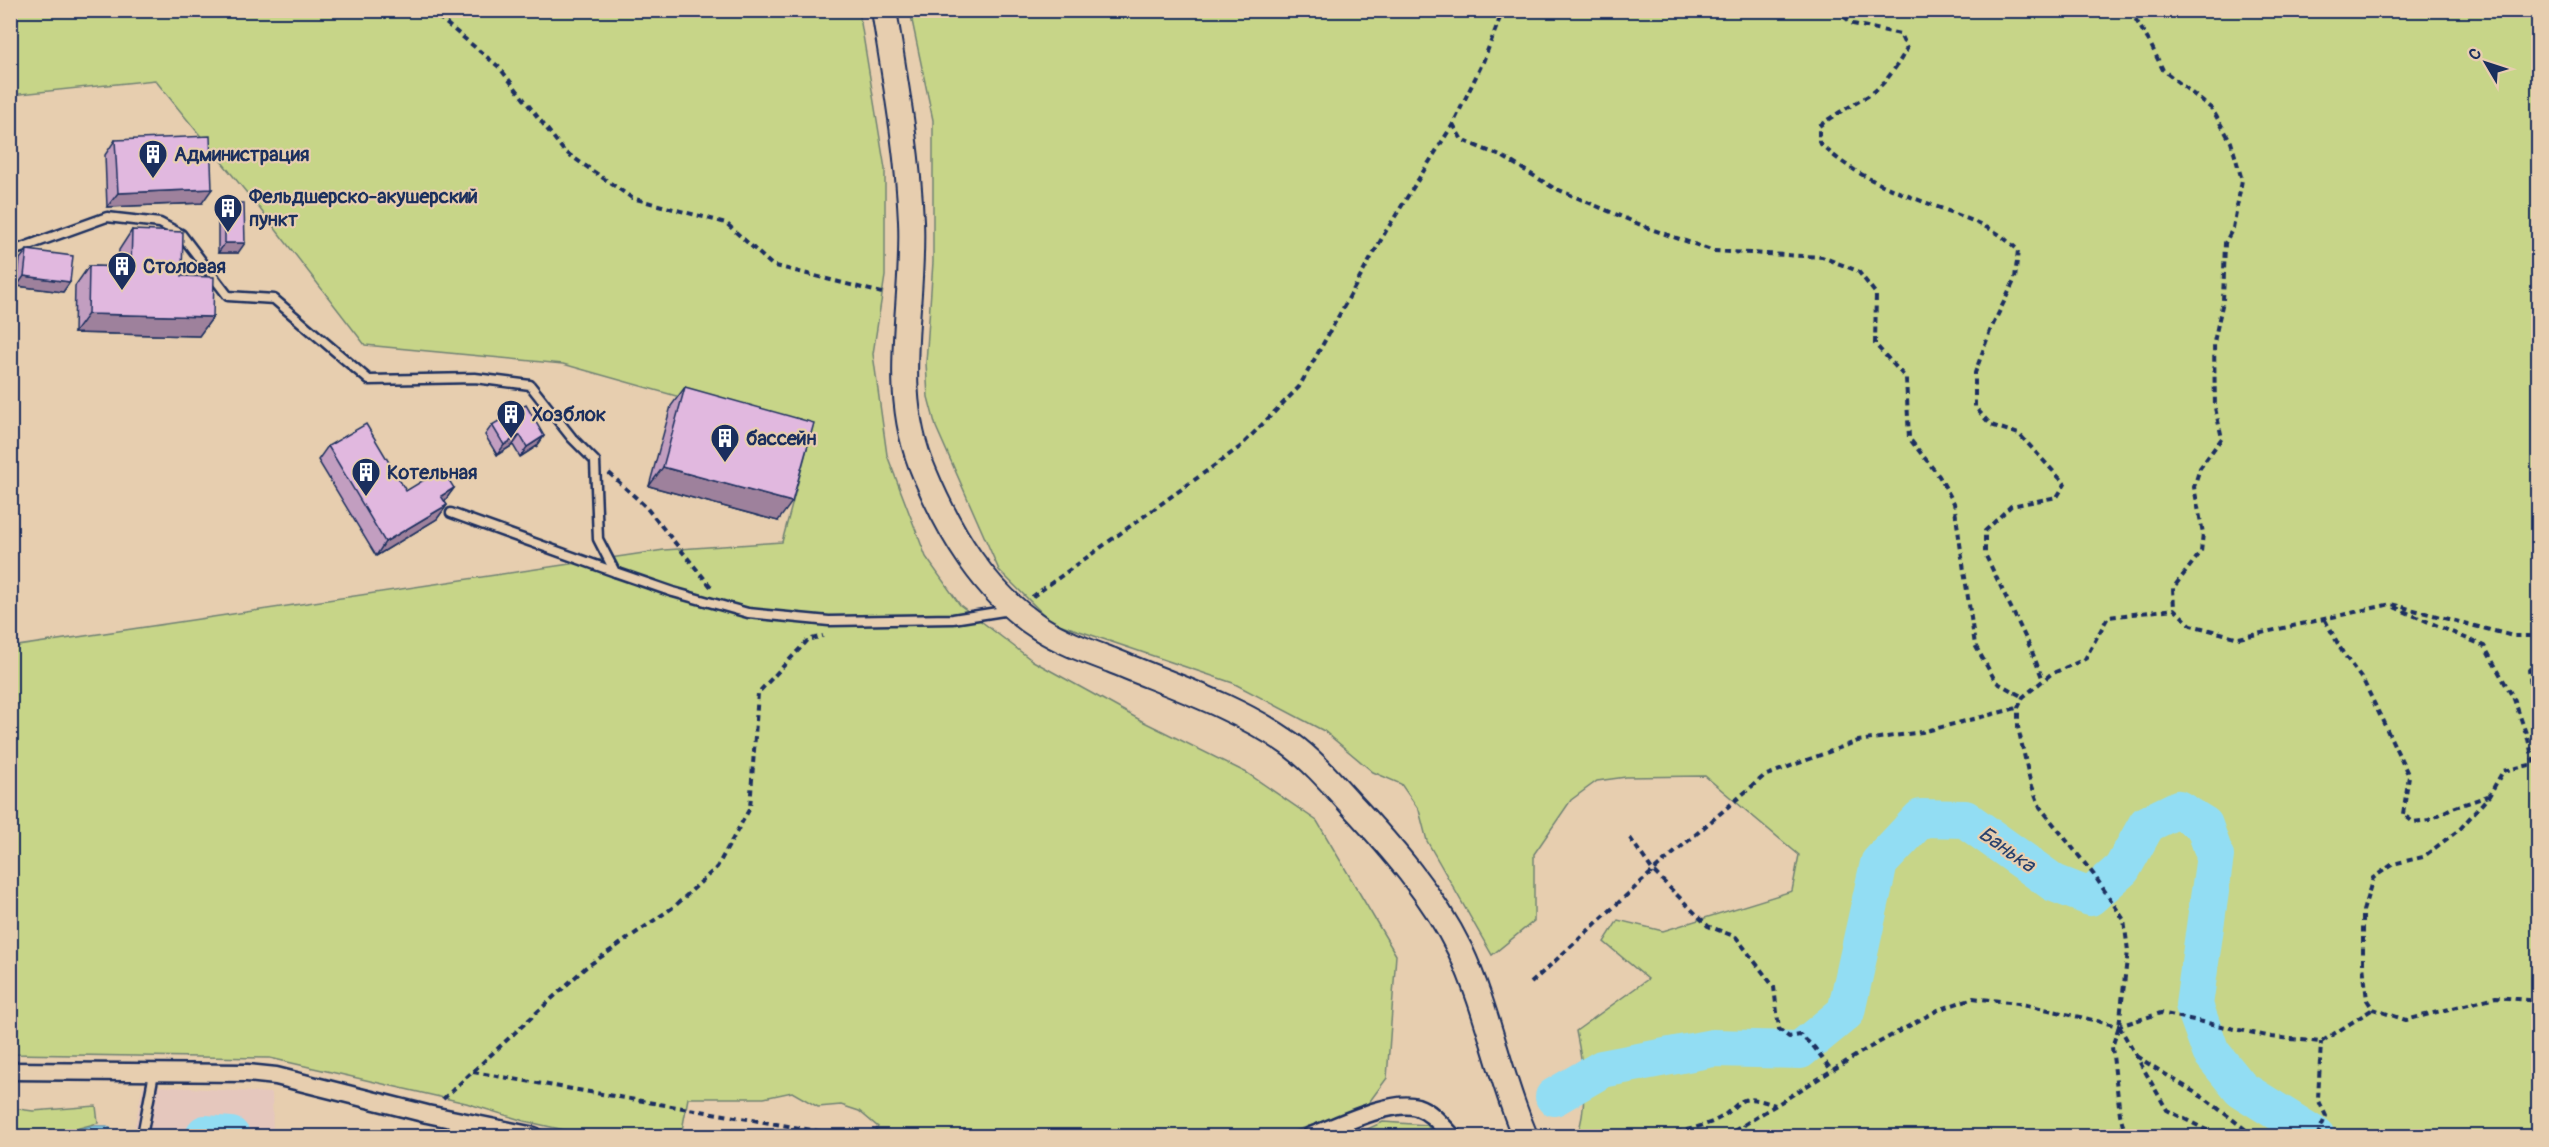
<svg xmlns="http://www.w3.org/2000/svg" width="2549" height="1147" font-family="Pangolin,sans-serif">
<style>
.built{fill:#e5c7bd}
.green{fill:#c7d588;stroke:#718273;stroke-width:1.5}
.water{fill:#92ddf3;stroke:#6297b7;stroke-width:1.5}
.lines{fill:none;stroke-linecap:round;stroke-linejoin:round}
.river{stroke:#92ddf3;stroke-width:38}
.lane-casing{stroke:#1b2f5e;stroke-width:13}
.street-casing{stroke:#1b2f5e;stroke-width:21}
.secondary-casing{stroke:#1b2f5e;stroke-width:28}
.path{stroke:#1b2f5e;stroke-width:4;stroke-dasharray:6 4.5;stroke-linecap:butt}
.lane{stroke:#e7ceaf;stroke-width:8}
.street{stroke:#e7ceaf;stroke-width:16}
.secondary{stroke:#e7ceaf;stroke-width:24}
.wall{fill:#c29ec0;stroke:#1b2f5e;stroke-width:1.5}
.shaded-wall{fill:#9e819c;stroke:#1b2f5e;stroke-width:1.5}
.building{fill:#e1b8df;stroke:#1b2f5e;stroke-width:1.5}
.labels{text-anchor:middle;stroke-width:4.5;stroke-linejoin:round;paint-order:stroke}
.poi-label{font-size:20px;font-weight:bold;fill:#1b2f5e;stroke:#e7ceaf;text-anchor:start}
.water-label{font-size:21px;font-style:italic;fill:#27406d;stroke:#e7ceaf}
</style>
<rect width="100%" height="100%" fill="#e7ceaf"/>
<filter id="ink" filterUnits="userSpaceOnUse"><feTurbulence type="fractalNoise" baseFrequency=".0167" numOctaves="2"/><feDisplacementMap in="SourceGraphic" scale="12" xChannelSelector="R" yChannelSelector="G"/><feConvolveMatrix kernelMatrix="1 2 1 2 8 2 1 2 1" color-interpolation-filters="sRGB"/></filter>
<g filter="url(#ink)">
<!-- built -->
<polygon class="built" points="143,1085 272,1093 273,1136 133,1136"/>
<!-- green -->
<g class="green">
<polygon points="11,11 859,11 885,169 885,276 873,354 887,455 926,557 960,605 1033,661 1142,721 1247,773 1317,821 1396,955 1387,1078 1367,1105 1282,1136 872,1136 878,1127 859,1111 841,1105 818,1107 792,1092 764,1098 688,1098 681,1136 591,1136 524,1121 466,1103 270,1058 11,1054 11,647 664,550 782,542 811,434 563,364 365,345 260,209 155,80 11,95"/>
<path d="M910 11H2538V1136H1577C1589 1103 1583 1065 1576 1031L1648 979 1604 942 1618 920 1663 931 1792 891 1799 855 1705 776 1626 777 1597 781 1571 800 1534 854V921L1492 955 1427 841 1419 810 1401 784 1373 772 1324 731 1233 683 1050 621 999 570 936 427 928 397 926 363 933 262V120Z"/>
<polygon points="96,1106 98,1123 49,1136 11,1136 11,1108 33,1111"/>
<polygon points="1383,1122 1427,1125 1435,1136 1352,1136"/>
</g>
<!-- water -->
<polygon class="water" points="91,1126 107,1126 121,1136 53,1136"/>
<g class="lines">
<!-- river -->
<g class="river">
<polyline points="1554,1097 1602,1069 1713,1048 1800,1050 1846,1012 1879,863 1921,818 1965,819 2054,883 2090,897 2122,869 2147,824 2178,809 2204,825 2215,856 2194,1005 2211,1052 2241,1089 2316,1136"/>
<polyline points="205,1134 231,1136"/>
</g>
<!-- lane casing -->
<g class="lane-casing">
<g id="lane">
<polyline points="10,252 107,217 160,223 181,234 228,296 274,299 369,380 475,378 530,385 572,438 595,461 598,539 615,572 673,592 748,613 829,621 953,619 1010,610"/>
<polyline points="451,513 615,572"/>
<polyline points="142,1136 154,1073"/>
</g>
</g>
<!-- street casing -->
<g class="street-casing">
<g id="street">
<polyline points="10,1071 247,1073 276,1076 427,1114 534,1136"/>
<path d="M1311 1136C1336 1127 1391 1099 1417 1107 1432 1112 1442 1126 1452 1136"/>
</g>
</g>
<!-- secondary casing -->
<g class="secondary-casing">
<path id="secondary" d="M884 10C895 80 908 150 911 221 915 306 888 389 924 472 949 532 984 592 1040 628 1062 642 1087 651 1111 660 1171 685 1236 706 1290 744 1312 760 1331 782 1350 803 1391 847 1433 895 1460 950 1488 1009 1499 1076 1525 1136"/>
</g>
<!-- path -->
<g class="path">
<polyline points="430,10 499,67 564,151 632,198 726,223 772,265 882,293"/>
<path d="M1836 10 1853 24 1900 34 1907 49C1896 67 1886 84 1868 96 1851 106 1835 114 1819 126V142C1867 191 1933 200 1992 230 2001 235 2010 243 2018 250L2015 279 1990 331 1975 373V407L1991 425 2019 434 2065 484 2057 497 2011 506 1985 531V554L2031 649 2043 680"/>
<polyline points="2130,10 2150,43 2163,70 2212,109 2231,142 2242,180 2233,228 2225,243 2223,301 2214,342 2215,408 2222,438 2200,468 2194,487 2203,533 2201,552 2173,588 2174,609"/>
<polyline points="1453,124 1462,140 1505,158 1552,187 1648,228 1714,251 1822,257 1858,271 1876,294 1875,344 1906,378 1909,438 1939,476 1954,503 1975,645 1996,682 2023,697"/>
<polyline points="609,473 645,506 712,588"/>
<polyline points="1032,597 1240,447 1299,387 1386,231 1453,124 1483,62 1503,10"/>
<polyline points="2394,607 2484,646 2514,699 2528,739 2534,764 2503,771 2489,796 2460,829 2423,857 2393,864 2373,878 2363,911 2363,965 2367,1000 2373,1009 2406,1020 2496,997 2538,1001"/>
<polyline points="2325,620 2343,653 2364,682 2409,776 2403,814 2413,822 2429,820 2450,809 2488,796"/>
<polyline points="2538,660 2529,670 2533,700 2538,711"/>
<polyline points="1630,838 1653,871 1708,926 1736,937 1774,987 1779,1029 1789,1037 1800,1035 1814,1047 1832,1071"/>
<polyline points="1531,983 1653,871 1764,776 1858,741 1922,732 2017,708"/>
<polyline points="2119,1026 2167,1110 2218,1136"/>
<polyline points="2136,1056 2207,1100 2254,1136"/>
<polyline points="473,1072 823,1132"/>
<polyline points="443,1099 585,968 675,906 717,867 750,808 758,693 808,640 823,636"/>
<path d="M1666 1136C1681 1131 1697 1128 1712 1122 1744 1108 1731 1090 1775 1105"/>
<polyline points="1726,1136 1865,1050 1938,1010 1973,998 2018,1003 2119,1026 2161,1013 2272,1037 2321,1042 2373,1009"/>
<polyline points="1740,1136 1744,1125"/>
<polyline points="2126,1136 2120,1114 2112,1047 2119,1026 2128,951 2124,920 2094,875 2040,807 2030,781 2018,727 2018,708 2023,697 2051,674 2085,659 2108,617 2174,609 2191,625 2239,638 2391,604 2513,636 2538,636"/>
<polyline points="2317,1136 2326,1116 2318,1099 2321,1042"/>
</g>
<!-- lane -->
<use href="#lane" class="lane"/>
<!-- street -->
<use href="#street" class="street"/>
<!-- secondary -->
<use href="#secondary" class="secondary"/>
</g>
<!-- wall -->
<g class="wall">
<polygon points="115,140 202,203 107,207 105,155"/>
<polygon points="225,203 238,253 218,253 218,213"/>
<polygon points="132,230 182,276 213,317 199,336 74,333 75,286 89,266 118,267 119,250"/>
<polygon points="27,250 70,282 63,292 17,286 20,259"/>
<polygon points="685,387 778,521 649,486 671,406"/>
<polygon points="492,425 544,436 537,446 520,457 513,445 497,455 485,435"/>
<polygon points="328,446 406,491 454,488 444,501 447,505 437,519 376,556 318,460"/>
</g>
<!-- shaded-wall -->
<g class="shaded-wall">
<polygon points="212,189 202,203 107,207 118,193"/>
<polygon points="225,243 245,243 238,253 218,253"/>
<polygon points="24,276 70,282 63,292 17,286"/>
<polygon points="88,314 213,317 199,336 74,333"/>
<polygon points="520,435 513,445 497,455 504,445"/>
<polygon points="544,436 537,446 520,457 527,447"/>
<polygon points="663,467 792,502 778,521 649,486"/>
<polygon points="454,488 444,502 441,496"/>
<polygon points="447,505 437,519 376,556 385,542"/>
</g>
<!-- building -->
<g class="building">
<polygon points="210,136 212,189 118,193 115,140"/>
<polygon points="225,203 244,203 245,243 225,243"/>
<polygon points="132,230 183,232 182,276 214,277 213,317 88,314 89,266 131,267"/>
<polygon points="27,250 73,256 70,282 24,276"/>
<polygon points="685,387 814,423 792,502 663,467"/>
<polygon points="526,405 544,436 527,447 520,435 504,445 492,425"/>
<polygon points="366,424 406,491 442,469 454,488 441,496 447,505 385,542 328,446"/>
</g>
</g>
<!-- icons -->
<defs>
<g id="building-pin" transform="scale(1.5)"><path d="M0 17L-7.5 6A9.5 9.5 0 1 1 7.5 6Z" fill="#1b2f5e" stroke="#e7ceaf"/><path d="M-4-6H4V6H1V3H-1V6H-4ZM-2.5-4.3h1.7v1.8h-1.7ZM.8-4.3h1.7v1.8H.8ZM-2.5-1h1.7V.8h-1.7ZM.8-1h1.7V.8H.8Z" fill="#fff"/></g>
</defs>
<g fill-rule="evenodd">
<use href="#building-pin" x="153" y="154"/>
<use href="#building-pin" x="228" y="208"/>
<use href="#building-pin" x="122" y="266"/>
<use href="#building-pin" x="511" y="414"/>
<use href="#building-pin" x="725" y="438"/>
<use href="#building-pin" x="366" y="472"/>
</g>
<g class="labels">
<!-- poi labels -->
<g class="poi-label">
<text x="174" y="161">Администрация</text>
<text x="249" y="203">Фельдшерско-акушерский<tspan x="249" dy="23">пункт</tspan></text>
<text x="143" y="273">Столовая</text>
<text x="532" y="421">Хозблок</text>
<text x="746" y="445">бассейн</text>
<text x="387" y="479">Котельная</text>
</g>
<!-- water labels -->
<g class="water-label">
<text transform="translate(2007 849) rotate(35)" y="7">Банька</text>
</g>
</g>
<!-- margin -->
<rect width="2549" height="1147" fill="none" stroke="#e7ceaf" stroke-width="36"/>
<rect x="18" y="18" width="2513" height="1111" fill="none" stroke="#1b2f5e" stroke-width="2" filter="url(#ink)"/>
<!-- north arrow -->
<g transform="translate(2486 63) rotate(309)" stroke="#e7ceaf" stroke-width="4.5" paint-order="stroke">
<path d="M0-4.5L10 22L0 15L-10 22Z" fill="#1b2f5e"/>
<text y="-9" font-size="16" font-weight="bold" text-anchor="middle" fill="#1b2f5e">С</text>
</g>
</svg>
